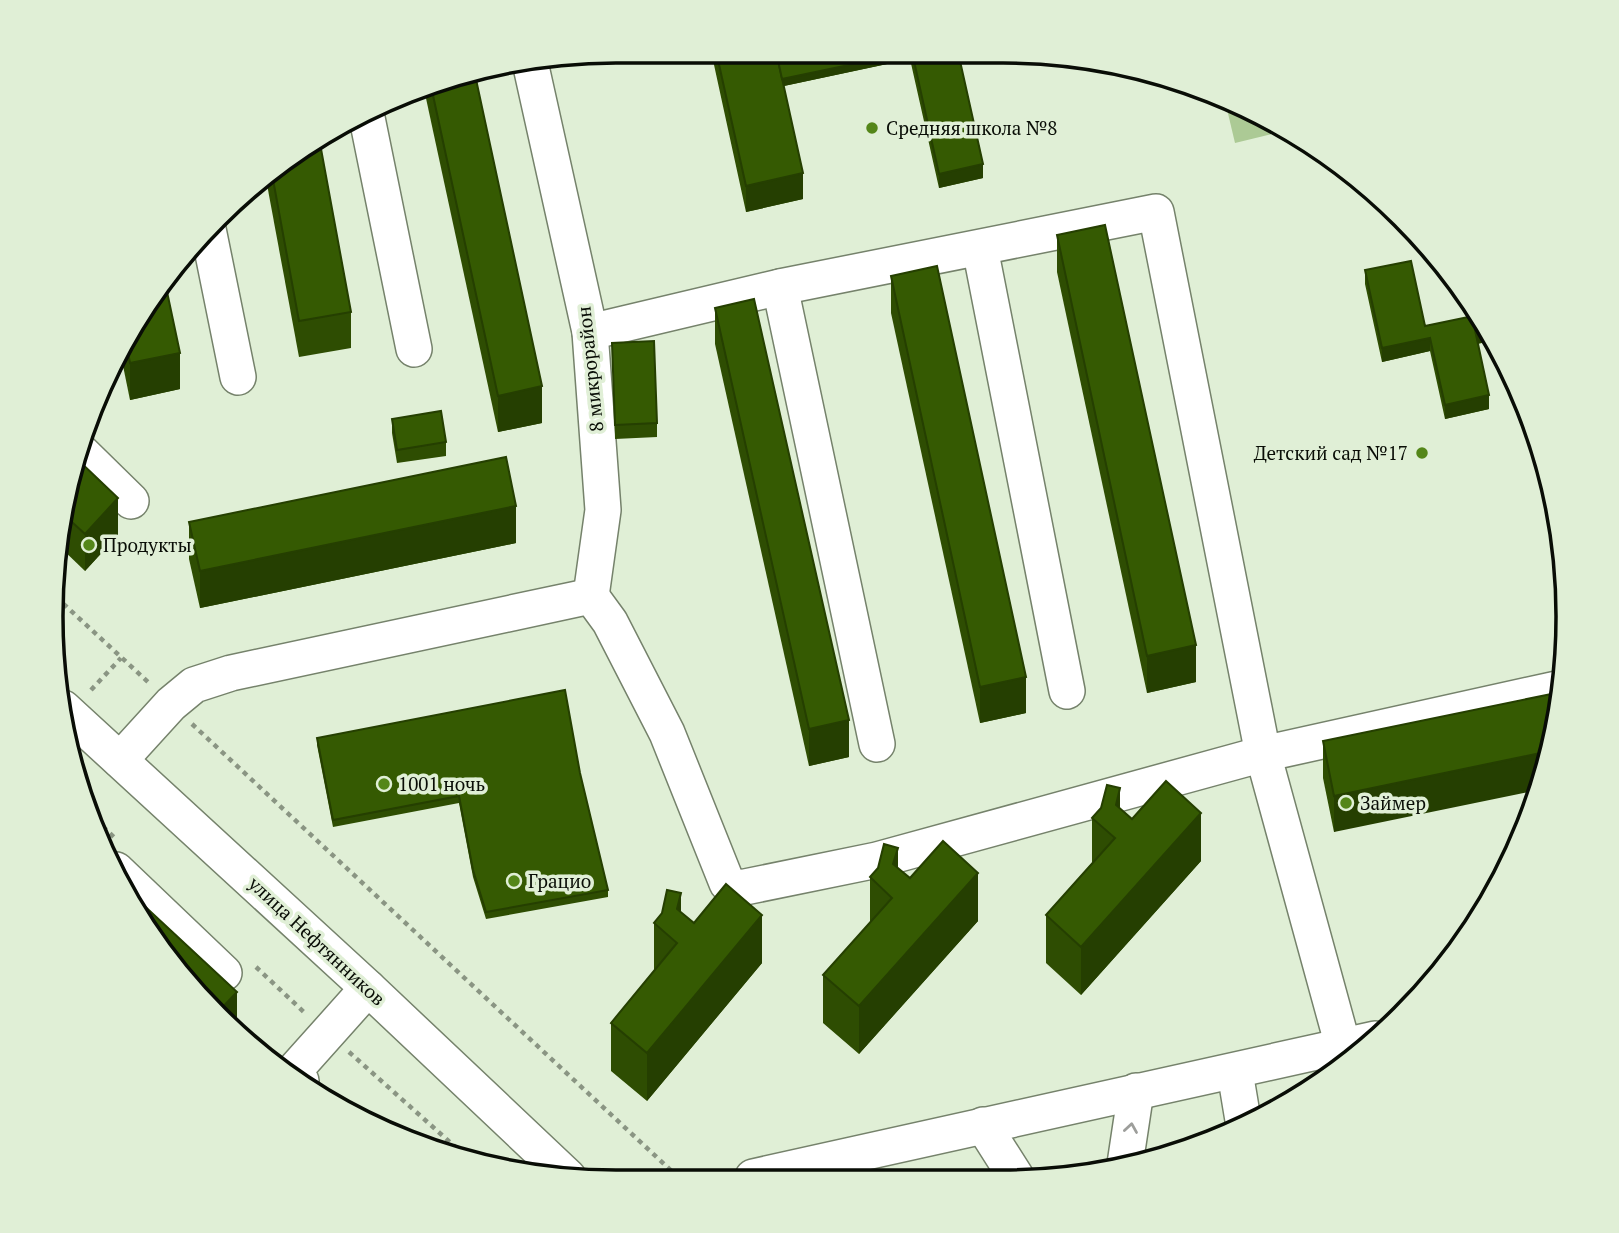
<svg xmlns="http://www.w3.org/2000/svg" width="1619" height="1233" font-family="'PT Serif',serif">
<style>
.green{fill:#acca95}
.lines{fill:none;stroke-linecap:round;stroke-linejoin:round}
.minor-casing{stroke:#75826b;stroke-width:38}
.path{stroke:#8a9583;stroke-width:4.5;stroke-dasharray:5 5;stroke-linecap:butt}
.minor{stroke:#fff;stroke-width:35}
.wall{fill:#2e4d02}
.shaded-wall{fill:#253f01}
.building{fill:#355a02;stroke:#253f01;stroke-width:2}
.oneway{stroke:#9d9e9b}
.poi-dot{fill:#548619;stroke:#e0efd6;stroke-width:2.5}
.labels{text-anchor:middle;stroke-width:7;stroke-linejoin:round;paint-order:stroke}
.poi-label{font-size:19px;fill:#090d06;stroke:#e0efd6;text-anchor:start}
.street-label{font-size:19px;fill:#090d06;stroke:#e0efd6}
.rim{fill:none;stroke:#090d06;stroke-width:3.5}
</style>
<rect width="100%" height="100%" fill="#e0efd6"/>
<!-- green -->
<polygon class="green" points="1226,105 1284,131 1235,143"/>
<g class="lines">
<!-- minor casing -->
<g class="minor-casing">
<g id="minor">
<polyline points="530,62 590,332 603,510 591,596"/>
<polyline points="366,113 414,349"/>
<polyline points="208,229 238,377"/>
<polyline points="980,248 1067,691"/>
<polyline points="780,287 877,744"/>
<polyline points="590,332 780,287 1156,212 1263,754 1343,1046"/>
<polyline points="80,451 131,501"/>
<polyline points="63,708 368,988 568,1177"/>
<polyline points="120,760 171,704 194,685 231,673 591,596 610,622 667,733 727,883 740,888 877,860 1263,754 1561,688"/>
<polyline points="116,870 224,973"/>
<polyline points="1235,1072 1244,1126"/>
<polyline points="301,1081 292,1073 368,988"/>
<polyline points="983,1125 1016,1177"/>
<polyline points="1125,1164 1136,1091"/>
<polyline points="753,1177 1375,1039"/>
</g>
</g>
<!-- path -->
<g class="path">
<polyline points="56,597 148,682"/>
<polyline points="91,690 121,658"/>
<polyline points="192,724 678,1177"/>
<polyline points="88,813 115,838"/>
<polyline points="256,967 306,1014"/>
<polyline points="349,1052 471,1161"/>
</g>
<!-- minor -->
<use href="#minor" class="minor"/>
</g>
<!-- wall -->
<g class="wall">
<polygon points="711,51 958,52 983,178 939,188 910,59 784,86 803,199 746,212"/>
<polygon points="470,70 542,423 498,432 424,89"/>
<polygon points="319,138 351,312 351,348 299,357 266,179"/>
<polygon points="1057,235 1196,682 1147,693 1057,272"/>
<polygon points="1365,270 1425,326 1475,316 1472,301 1493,340 1478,344 1489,409 1445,419 1430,351 1382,362 1365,284"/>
<polygon points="891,276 1026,713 980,723 891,313"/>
<polygon points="166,287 180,389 130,400 120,351"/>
<polygon points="715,308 849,757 809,766 715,344"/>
<polygon points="612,343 657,423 657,437 615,439"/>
<polygon points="392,419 446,442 446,456 397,463 392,433"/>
<polygon points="62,506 118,535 85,571 59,546"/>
<polygon points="189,522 516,543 200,608 189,559"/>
<polygon points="1561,692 1334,832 1323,778 1323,741"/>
<polygon points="317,738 580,773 608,890 608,897 486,919 473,877 459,803 333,827 317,745"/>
<polygon points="1120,808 1132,819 1201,861 1081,995 1046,963 1046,915 1092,863 1092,818"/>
<polygon points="898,868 910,878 978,921 859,1054 823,1023 823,975 870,923 870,877"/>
<polygon points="681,912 694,923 762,963 647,1101 611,1071 611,1023 654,971 654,923"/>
</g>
<!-- shaded-wall -->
<g class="shaded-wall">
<polygon points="911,52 911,59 779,87 779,80"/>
<polygon points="983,164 983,178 939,188 939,174"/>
<polygon points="803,173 803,199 746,212 746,186"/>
<polygon points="1487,328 1493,340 1475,344 1475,330"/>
<polygon points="1430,338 1430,351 1382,362 1382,348"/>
<polygon points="180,353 180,389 130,400 130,363"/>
<polygon points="542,386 542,423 498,432 498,396"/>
<polygon points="1489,395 1489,409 1445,419 1445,405"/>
<polygon points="118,498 118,535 85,571 85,534"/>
<polygon points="516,506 516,543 200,608 200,571"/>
<polygon points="1196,645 1196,682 1147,693 1147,656"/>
<polygon points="1026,677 1026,713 980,723 980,687"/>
<polygon points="849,720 849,757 809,766 809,729"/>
<polygon points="1550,751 1538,790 1334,832 1334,796"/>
<polygon points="1120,788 1120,836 1116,805"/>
<polygon points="1201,813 1201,861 1081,995 1081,947"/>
<polygon points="898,848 898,896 893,864"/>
<polygon points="978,873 978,921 859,1054 859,1006"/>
<polygon points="681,893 681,941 677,909"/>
<polygon points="762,915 762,963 647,1101 647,1053"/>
<polygon points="237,992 237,1029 235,1031 215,1015"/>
</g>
<!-- building -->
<g class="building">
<polygon points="716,51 776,51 803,173 746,186"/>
<polygon points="776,51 911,52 782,79"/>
<polygon points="912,52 958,52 983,164 939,174"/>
<polygon points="470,70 474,70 542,386 498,396 431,86"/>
<polygon points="319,138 351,312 299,321 272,174"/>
<polygon points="1105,225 1196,645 1147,656 1057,235"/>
<polygon points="1411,261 1425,326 1478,315 1477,310 1487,328 1475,330 1489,395 1445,405 1430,338 1382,348 1365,270"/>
<polygon points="937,266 1026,677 980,687 891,276"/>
<polygon points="166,287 180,353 130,363 126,343"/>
<polygon points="754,299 849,720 809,729 715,308"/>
<polygon points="654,341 657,423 615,425 612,343"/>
<polygon points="441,411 446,442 397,450 392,419"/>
<polygon points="506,457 516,506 200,571 189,522"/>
<polygon points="77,459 118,498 85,534 61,512 62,506"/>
<polygon points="565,690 580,773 608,890 486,912 473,870 459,796 333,820 317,738"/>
<polygon points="1561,692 1557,726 1550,751 1334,796 1323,741"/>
<polygon points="1166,781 1201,813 1081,947 1046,915 1115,838 1092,818 1101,808 1107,785 1120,788 1116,805 1132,819"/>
<polygon points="943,841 978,873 859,1006 823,975 892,898 870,877 878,868 884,844 898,848 893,864 910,878"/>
<polygon points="726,884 762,915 647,1053 611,1023 677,943 654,923 662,913 667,890 681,893 677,909 694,923"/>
<polygon points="124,887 237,992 215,1015 146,931"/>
</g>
<!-- one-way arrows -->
<defs><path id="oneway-chevron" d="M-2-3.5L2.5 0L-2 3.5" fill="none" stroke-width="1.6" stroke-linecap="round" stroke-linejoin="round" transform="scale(1.75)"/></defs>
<use class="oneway" href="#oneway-chevron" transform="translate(1131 1128) rotate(-81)"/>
<!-- markers -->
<g class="poi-dot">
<circle cx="872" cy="128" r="7"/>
<circle cx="1422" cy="453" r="7"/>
<circle cx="89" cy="545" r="7"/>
<circle cx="384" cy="784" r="7"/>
<circle cx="1346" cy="803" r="7"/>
<circle cx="514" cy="881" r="7"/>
</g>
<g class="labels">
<!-- poi labels -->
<g class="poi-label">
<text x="886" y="135">Средняя школа №8</text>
<text x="1408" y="460" text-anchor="end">Детский сад №17</text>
<text x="103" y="552">Продукты</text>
<text x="398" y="791">1001 ночь</text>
<text x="1360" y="810">Займер</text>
<text x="528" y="888">Грацио</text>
</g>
<!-- street labels -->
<g class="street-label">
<text transform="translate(590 369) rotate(-96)" y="7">8 микрорайон</text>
<text transform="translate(317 941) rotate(43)" y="7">улица Нефтянников</text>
</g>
</g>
<!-- crop -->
<path d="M0 0H1619V1233H0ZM616 63H1003A553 553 0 0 1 1556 616V617A553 553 0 0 1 1003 1170H616A553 553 0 0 1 63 617V616A553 553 0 0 1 616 63Z" fill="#e0efd6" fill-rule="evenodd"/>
<path class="rim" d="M616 63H1003A553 553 0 0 1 1556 616V617A553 553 0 0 1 1003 1170H616A553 553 0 0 1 63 617V616A553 553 0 0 1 616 63Z"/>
</svg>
